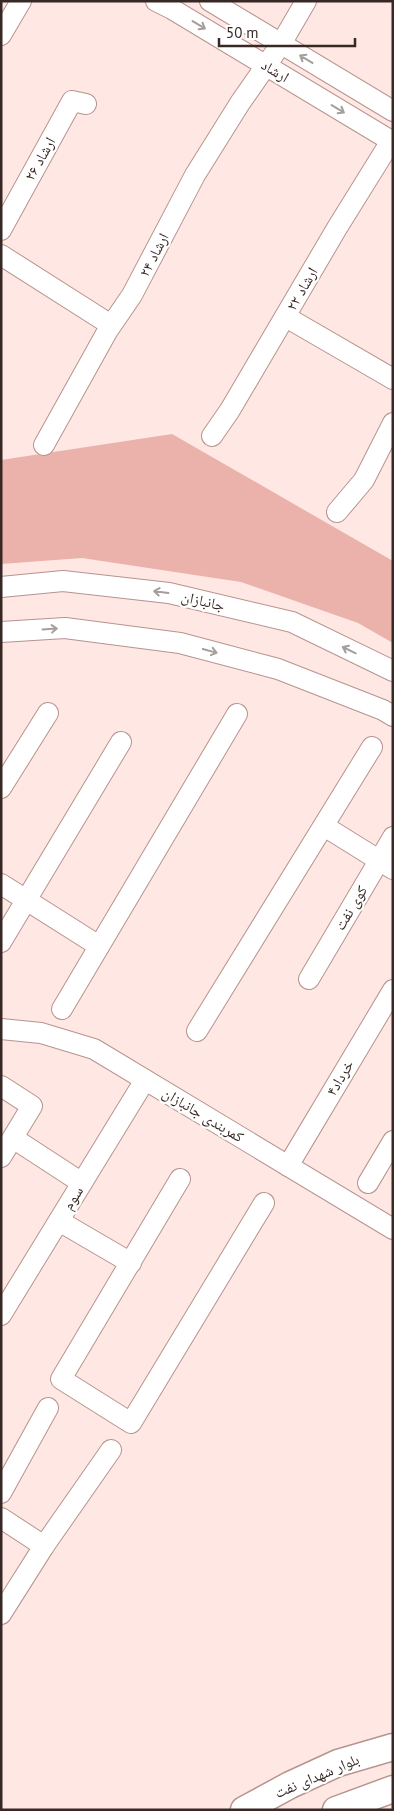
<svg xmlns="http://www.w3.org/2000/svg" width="394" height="1811" font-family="'PT Sans','Noto Naskh Arabic',sans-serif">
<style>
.green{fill:#eab2aa}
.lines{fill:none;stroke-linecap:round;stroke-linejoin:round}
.minor-casing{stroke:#b7938e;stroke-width:22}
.major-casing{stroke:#b7938e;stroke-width:29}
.minor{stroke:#fff;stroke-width:20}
.major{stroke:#fff;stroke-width:26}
.oneway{stroke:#a59e9d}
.labels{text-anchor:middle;stroke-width:4.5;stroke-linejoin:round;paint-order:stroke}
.street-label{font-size:15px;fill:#372826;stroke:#fff}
</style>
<rect width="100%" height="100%" fill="#ffe7e3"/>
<!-- green -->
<polygon class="green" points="172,434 393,561 393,643 358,623 241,582 82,558 1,564 1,460"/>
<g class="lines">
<!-- minor casing -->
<g class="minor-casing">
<g id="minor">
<polyline points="156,1 172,9 393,142"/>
<polyline points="210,1 393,111"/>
<polyline points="1,35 21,1"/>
<polyline points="1,230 72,101 86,104"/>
<polyline points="1,255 111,325"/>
<polyline points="286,317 393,379"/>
<polyline points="212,436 230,410 337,228 391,141"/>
<polyline points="44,445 108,330 132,295 195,175 240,103 281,44 306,1"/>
<polyline points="337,512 364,480 393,423"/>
<polyline points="1,587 63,581 169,593 292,622 393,671"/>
<polyline points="1,632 65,628 180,643 278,669 383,710 393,716"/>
<polyline points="1,788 48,713"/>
<polyline points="324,826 393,869"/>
<polyline points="1,884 99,946"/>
<polyline points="1,942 121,742"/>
<polyline points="309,979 393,837"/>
<polyline points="62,1009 237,714"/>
<polyline points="1,1029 41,1033 94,1049 393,1229"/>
<polyline points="197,1031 372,747"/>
<polyline points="1,1086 32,1106 1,1157"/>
<polyline points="13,1138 82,1183"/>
<polyline points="288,1166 393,990"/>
<polyline points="180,1179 61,1379 131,1423 264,1203"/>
<polyline points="368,1183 393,1141"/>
<polyline points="59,1221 131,1263"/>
<polyline points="1,1315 145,1080"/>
<polyline points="1,1493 48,1408"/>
<polyline points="1,1518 44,1546"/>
<polyline points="1,1614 44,1546 111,1450"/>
</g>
</g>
<!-- major casing -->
<g class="major-casing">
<g id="major">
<polyline points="244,1810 290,1785 338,1763 393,1747"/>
<polyline points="336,1810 393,1789"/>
</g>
</g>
<!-- minor -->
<use href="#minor" class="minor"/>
<!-- major -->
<use href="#major" class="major"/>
</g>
<!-- one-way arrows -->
<defs><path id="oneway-shaft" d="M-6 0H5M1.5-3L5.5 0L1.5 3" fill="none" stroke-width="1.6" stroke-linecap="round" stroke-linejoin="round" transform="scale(1.25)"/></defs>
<g class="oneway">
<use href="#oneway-shaft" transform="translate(199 25) rotate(31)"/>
<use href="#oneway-shaft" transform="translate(306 59) rotate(-149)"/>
<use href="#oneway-shaft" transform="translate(338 109) rotate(31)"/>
<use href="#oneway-shaft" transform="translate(161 592) rotate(-173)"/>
<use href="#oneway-shaft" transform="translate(50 629) rotate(-4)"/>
<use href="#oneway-shaft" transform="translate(349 650) rotate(-154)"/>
<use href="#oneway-shaft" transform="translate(210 651) rotate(15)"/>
</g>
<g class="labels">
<!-- street labels -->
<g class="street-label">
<text transform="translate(275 71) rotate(31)" y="5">ارشاد</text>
<text transform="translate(40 159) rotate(-61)" y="5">ارشاد ۲۶</text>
<text transform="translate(154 255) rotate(-63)" y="5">ارشاد ۲۴</text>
<text transform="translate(302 289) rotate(-60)" y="5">ارشاد ۲۲</text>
<text transform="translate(203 601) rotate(13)" y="5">جانبازان</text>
<text transform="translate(351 908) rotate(-59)" y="5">کوی نفت</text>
<text transform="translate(340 1078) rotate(-59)" y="5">خرداد۴</text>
<text transform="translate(203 1115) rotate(31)" y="5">کمربندی جانبازان</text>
<text transform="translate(73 1198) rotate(-58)" y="5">سوم</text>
<text transform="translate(317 1776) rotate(-23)" y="5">بلوار شهدای نفت</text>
</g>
</g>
<!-- border -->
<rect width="394" height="1811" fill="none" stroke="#372826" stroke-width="5"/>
<!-- scale -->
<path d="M219 38v8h136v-8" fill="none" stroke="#372826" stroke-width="2.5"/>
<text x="226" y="38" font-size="15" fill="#372826" stroke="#ffffff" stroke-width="4" paint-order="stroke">50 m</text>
</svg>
